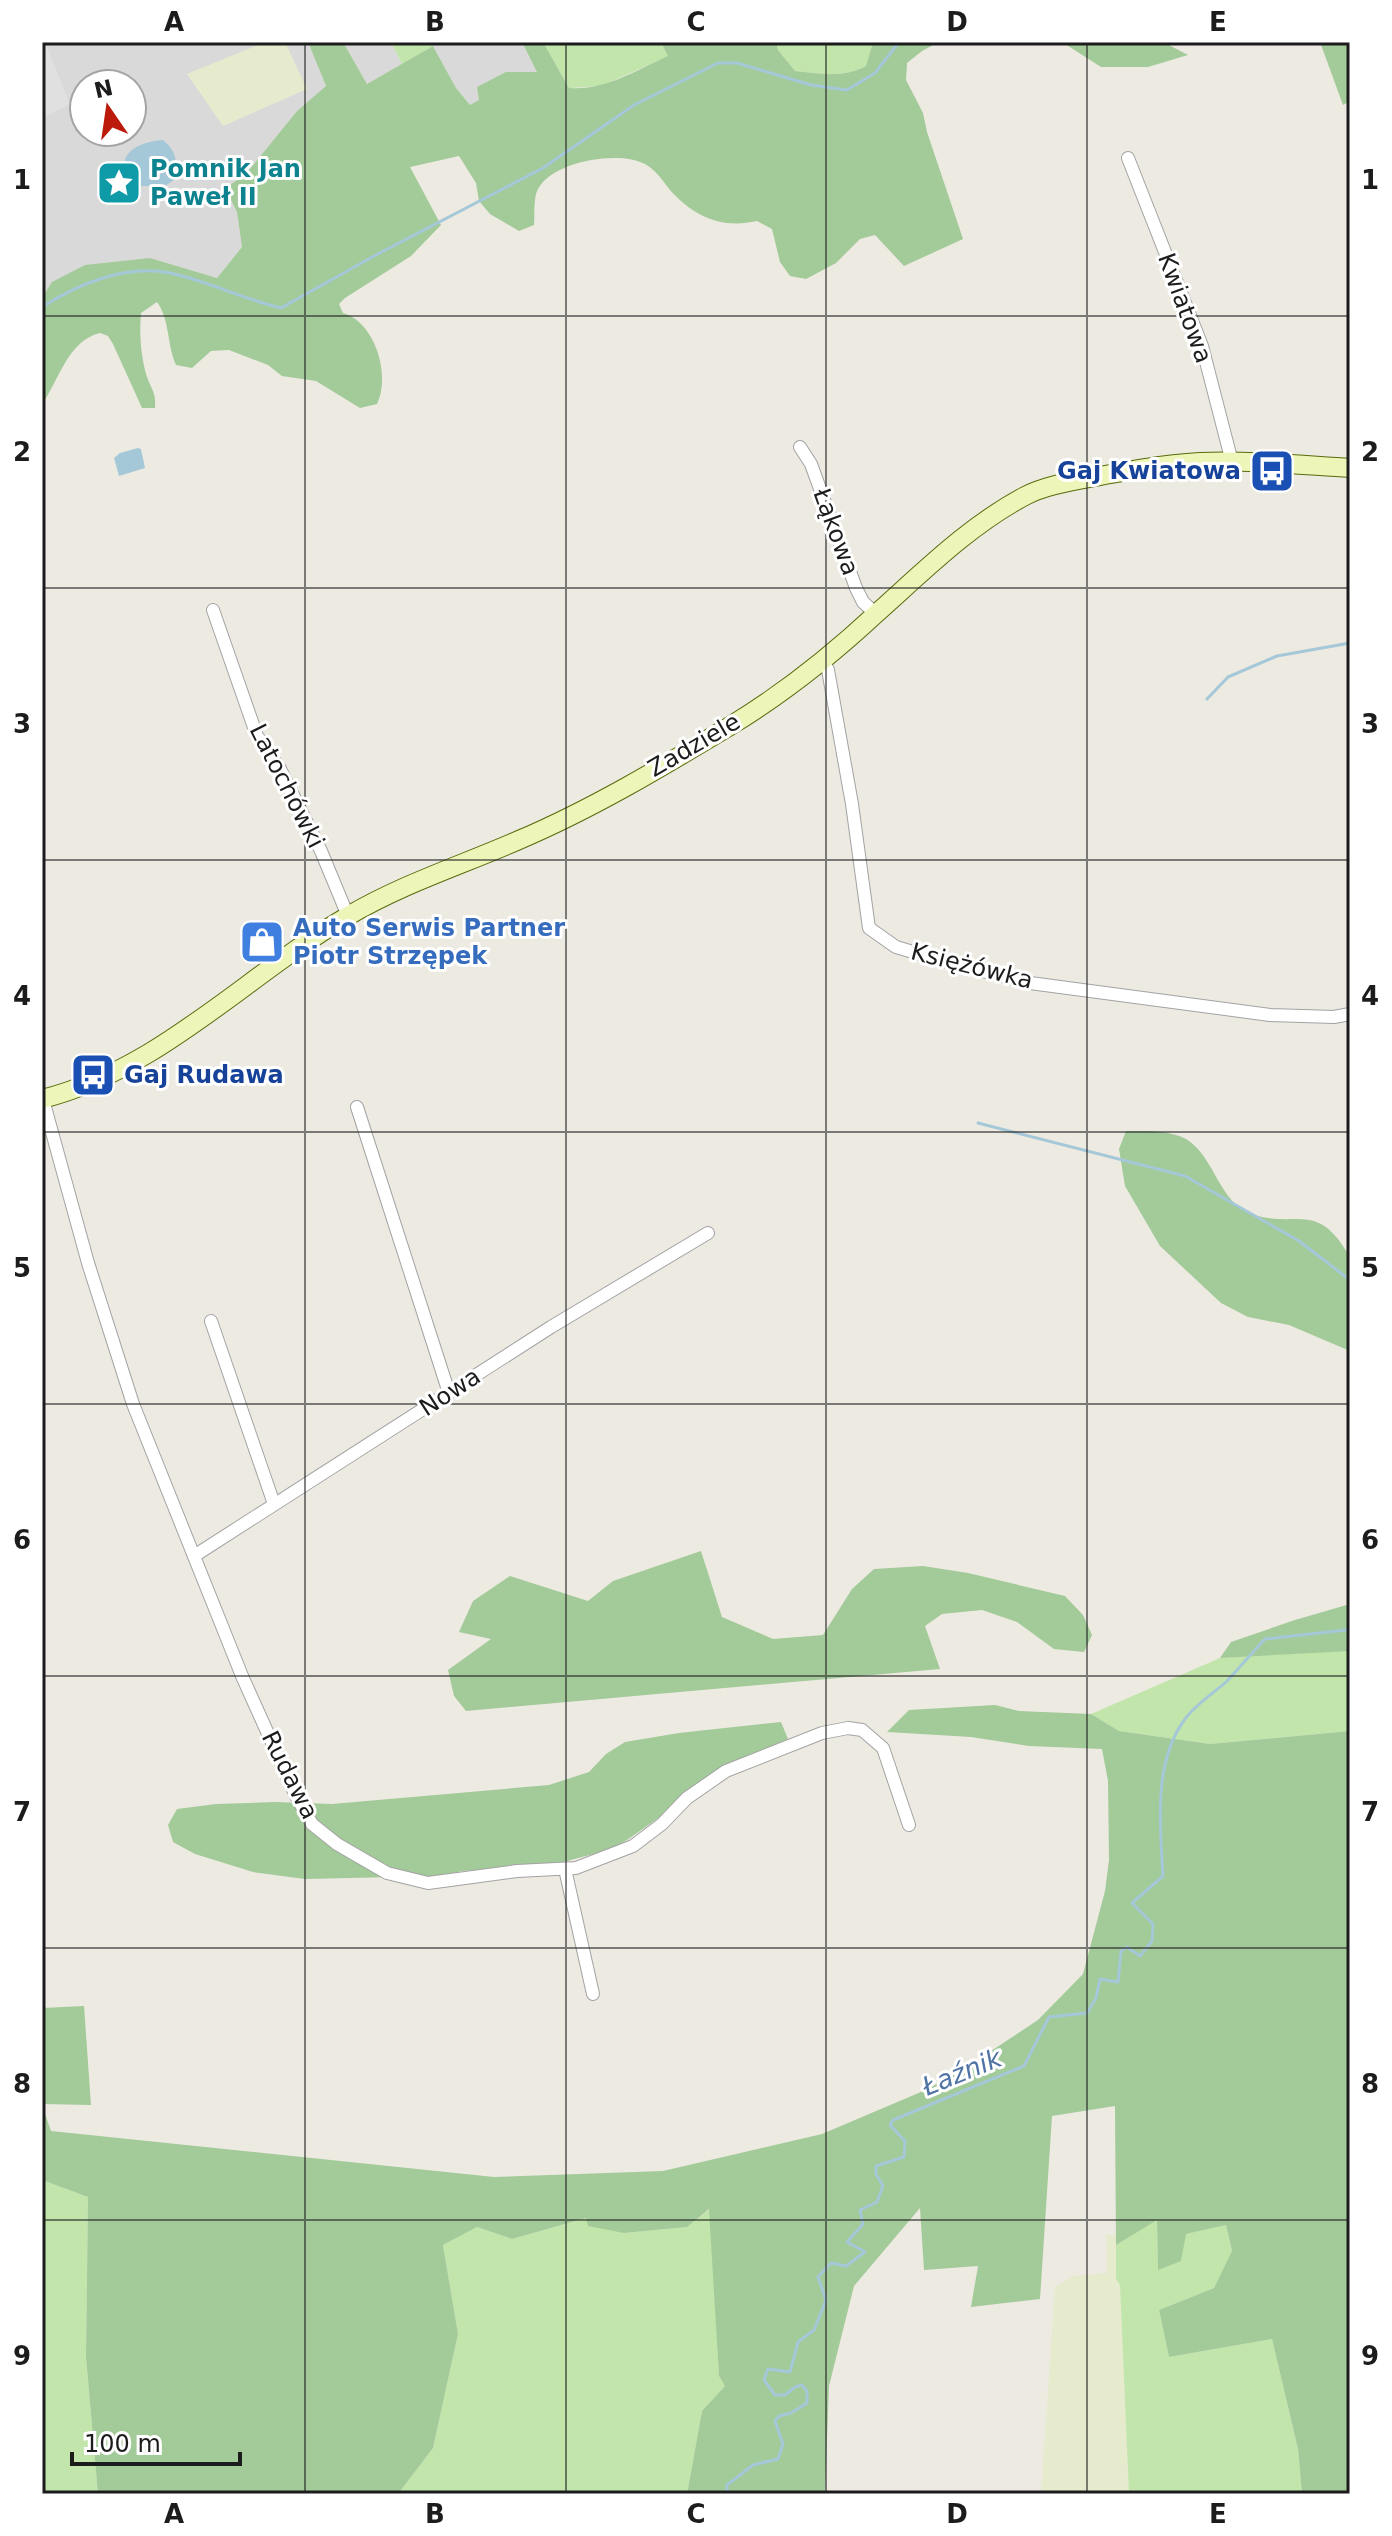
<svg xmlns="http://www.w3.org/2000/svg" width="1392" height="2536" font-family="'DejaVu Sans',sans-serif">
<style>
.residential{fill:#dad9d9;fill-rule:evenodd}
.farmland{fill:#e6ebce}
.grass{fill:#c2e5ab}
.forest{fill:#a3ca99}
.parking{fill:#e0e0e0}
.water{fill:#a5c8d8}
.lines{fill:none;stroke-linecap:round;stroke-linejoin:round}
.stream{stroke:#a5c8d8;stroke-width:3}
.street-casing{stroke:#a3a3a3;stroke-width:14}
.secondary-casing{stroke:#586b0b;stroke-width:20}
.street{stroke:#fff;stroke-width:12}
.secondary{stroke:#edf5b8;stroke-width:18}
.grid{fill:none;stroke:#1c1c1c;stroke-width:2;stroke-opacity:0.55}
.labels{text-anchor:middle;stroke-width:6;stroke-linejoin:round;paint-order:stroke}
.culture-label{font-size:24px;font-weight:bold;fill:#0d838f;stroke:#fff;text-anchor:start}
.street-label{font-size:24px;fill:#1c1c1c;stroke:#fff}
.transit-label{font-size:24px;font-weight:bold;fill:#164399;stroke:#fff;text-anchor:end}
.shop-label{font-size:24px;font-weight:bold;fill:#366cbe;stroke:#fff;text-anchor:start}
.water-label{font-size:26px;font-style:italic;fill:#4f73a5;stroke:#fff}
.neatline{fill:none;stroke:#1c1c1c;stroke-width:3}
.grid-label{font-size:26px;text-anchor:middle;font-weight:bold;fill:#1c1c1c}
</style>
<rect width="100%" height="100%" fill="#edeae2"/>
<!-- residential -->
<g class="residential">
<path d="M42 42H308L326 86 297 111 245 175 225 188 237 212 242 247 217 278 150 258 42 298ZM84 84H132V132H84Z"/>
<polygon points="343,42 391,42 402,64 367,84"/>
<polygon points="431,42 522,42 538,72 505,73 478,87 479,101 470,105 456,88"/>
</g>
<!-- farmland -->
<g class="farmland">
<polygon points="265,42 285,42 307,89 223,126 187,74"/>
<polygon points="1106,2235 1116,2235 1116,2279 1120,2285 1129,2494 1041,2494 1055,2287 1073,2276 1107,2273"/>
</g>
<!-- grass -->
<g class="grass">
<polygon points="391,42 431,42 433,46 402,64"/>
<polygon points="543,42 661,42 669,56 601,86 569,88"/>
<path d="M776 42H873L866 66C843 78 821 74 795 71L778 50Z"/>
<polygon points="1350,1650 1350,1731 1210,1744 1119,1731 1091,1714 1220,1658"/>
<polygon points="42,2180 88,2197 86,2357 98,2494 42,2494"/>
<polygon points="710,2209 719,2376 725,2386 702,2411 687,2494 398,2494 433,2448 458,2334 443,2245 477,2227 512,2239 586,2218 624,2233 686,2227"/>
<polygon points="1157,2219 1158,2269 1185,2234 1226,2225 1232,2252 1214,2288 1159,2310 1169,2357 1272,2339 1298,2449 1302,2494 1129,2494 1120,2285 1116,2279 1116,2245"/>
</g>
<!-- forest -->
<g class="forest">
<path d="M308 42H343L367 84 433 46 456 88 470 105 479 100 477 87 506 72H537L522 42H543L569 88C604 91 637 70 668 56L661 42H776L778 50 795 71C821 74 843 78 866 66L873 42H939L922 51 907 63 906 80 923 113 927 132 963 239 904 266 875 235 860 239 836 263 806 279 790 276 780 262 772 229 757 221C722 229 694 217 670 190 662 180 656 170 645 164 619 150 553 161 538 189 533 198 535 215 534 225L519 231 490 214 479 201 476 183 459 156 410 167 441 225 411 256 345 298 339 304 343 313C375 322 391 375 377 404L360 408 316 381 282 376 268 365 229 350 211 351 192 368 176 365C167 345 170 320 157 302L141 313C139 333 141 358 147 377 152 391 156 392 155 408H142L113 344 108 336 100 333C67 341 59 381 42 404V298L52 282 85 265 150 258 217 278 242 247 237 212 225 188 245 175 297 111 326 86Z"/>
<polygon points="1062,42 1163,42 1188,55 1148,67 1101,67"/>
<polygon points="1320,42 1350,42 1350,101 1343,105"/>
<path d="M1126 1131C1144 1131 1170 1130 1186 1139 1216 1157 1218 1204 1254 1215 1297 1228 1317 1201 1348 1254 1354 1265 1350 1334 1350 1351L1289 1325 1248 1317 1221 1303 1160 1246 1125 1186 1119 1149Z"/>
<polygon points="701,1551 722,1617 773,1639 823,1635 852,1589 874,1569 923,1566 968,1573 1065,1596 1083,1615 1092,1635 1084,1652 1054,1649 1017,1622 982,1610 942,1614 925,1626 940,1669 466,1711 454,1696 448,1670 491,1639 459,1632 473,1601 510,1576 588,1601 613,1581"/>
<polygon points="1350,1604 1350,1651 1220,1658 1231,1642 1295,1620"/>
<polygon points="995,1705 1019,1711 1091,1714 1119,1731 1210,1744 1350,1731 1350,2494 1302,2494 1298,2449 1272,2339 1169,2357 1159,2310 1214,2288 1232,2251 1226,2225 1186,2234 1181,2261 1158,2270 1157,2220 1116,2245 1115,2106 1052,2116 1040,2299 971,2307 978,2266 924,2270 920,2208 854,2286 829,2386 825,2494 687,2494 702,2411 725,2386 719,2376 709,2209 687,2227 624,2233 588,2226 586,2218 512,2239 477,2227 443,2245 458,2334 433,2448 398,2494 98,2494 86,2357 88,2197 42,2180 42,2105 51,2131 494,2177 663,2171 822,2134 928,2089 979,2059 1038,2020 1083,1974 1105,1891 1109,1860 1108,1781 1102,1749 1029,1746 971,1737 887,1732 909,1710"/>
<polygon points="781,1722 788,1739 742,1759 627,1840 612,1849 552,1865 462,1871 440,1876 305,1879 253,1872 195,1854 173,1842 168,1825 177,1809 216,1804 275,1802 332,1804 549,1785 589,1772 606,1754 625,1742 679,1733"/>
<polygon points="84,2006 91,2105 42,2104 42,2008"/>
</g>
<!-- parking -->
<polygon class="parking" points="46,44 70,104 42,118 42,46"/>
<!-- water -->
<g class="water">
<path d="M163 140C176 150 179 165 174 180L165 186H139C108 161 132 142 163 140Z"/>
<polygon points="138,448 141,449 145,468 119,476 114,458 120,453"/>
</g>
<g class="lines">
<!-- stream -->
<g class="stream">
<path d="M42 307C78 284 126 264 170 273 208 281 243 299 281 308L374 256 543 168 634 105 718 63H737L811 85 847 90 875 73 899 42"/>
<polyline points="1207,699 1228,677 1277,656 1350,643"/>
<polyline points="978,1123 1185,1176 1299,1241 1350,1280"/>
<path d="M727 2494V2485L753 2465 778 2459 783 2444 775 2421 779 2416 791 2413 807 2403V2391L802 2385 795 2387 785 2395H775L764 2380 768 2369 790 2372 798 2342 814 2330 826 2300 818 2277 831 2263 846 2266 865 2252 847 2242 863 2224 860 2210 877 2202 883 2186 876 2174V2166L904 2157 905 2141 890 2125 893 2120 1024 2066 1049 2017 1087 2013 1096 1998 1100 1979 1118 1982 1121 1951 1127 1947 1140 1956 1152 1941 1153 1924 1132 1903 1163 1876C1160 1825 1153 1762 1185 1719 1196 1704 1214 1693 1227 1681 1240 1667 1252 1653 1265 1639L1346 1630 1350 1627"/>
</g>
<!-- street casing -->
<g class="street-casing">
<g id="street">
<polyline points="1128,158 1202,346 1232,462"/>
<polyline points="800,447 811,464 856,588 863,602 876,614"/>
<polyline points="213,610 257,736 279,767 321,851 348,916"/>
<polyline points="823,660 828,670 852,804 869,928 896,947 947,962 1030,983 1270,1015 1334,1017 1350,1014"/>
<polyline points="42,1096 88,1263 133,1404 242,1676 296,1796 312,1824 337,1844 387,1873 428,1883 517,1871 576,1868 633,1846 662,1824 687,1798 726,1771 822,1733 848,1728 862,1730 883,1748 909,1825"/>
<polyline points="357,1107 449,1393"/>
<polyline points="211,1321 274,1504"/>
<polyline points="194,1556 551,1327 708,1233"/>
<polyline points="565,1869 593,1994"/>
</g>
</g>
<!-- secondary casing -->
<g class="secondary-casing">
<path id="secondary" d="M42 1099C161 1069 245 976 348 916 402 884 462 865 519 840 592 809 662 767 730 726 783 694 833 654 878 612 924 571 970 525 1025 496 1044 486 1068 482 1089 478 1126 471 1163 464 1200 462 1250 460 1300 465 1350 468"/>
</g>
<!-- street -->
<use href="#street" class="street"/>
<!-- secondary -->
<use href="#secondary" class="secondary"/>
</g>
<!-- grid -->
<path class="grid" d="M305 42V2494M566 42V2494M826 42V2494M1087 42V2494M42 316H1350M42 588H1350M42 860H1350M42 1132H1350M42 1404H1350M42 1676H1350M42 1948H1350M42 2220H1350"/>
<!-- icons -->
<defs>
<g id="sight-square" transform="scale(2.3)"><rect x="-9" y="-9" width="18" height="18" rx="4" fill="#0f9aa8" stroke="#fff"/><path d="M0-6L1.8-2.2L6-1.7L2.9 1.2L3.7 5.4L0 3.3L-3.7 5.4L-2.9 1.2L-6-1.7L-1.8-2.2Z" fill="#fff"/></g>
<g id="bus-square" transform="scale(2.3)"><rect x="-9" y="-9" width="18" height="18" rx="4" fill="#1a4fb4" stroke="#fff"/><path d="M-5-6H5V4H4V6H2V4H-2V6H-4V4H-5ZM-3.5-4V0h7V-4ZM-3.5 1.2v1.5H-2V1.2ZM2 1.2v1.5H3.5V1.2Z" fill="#fff"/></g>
<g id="shop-square" transform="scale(2.3)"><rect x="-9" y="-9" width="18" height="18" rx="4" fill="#3f7fe0" stroke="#fff"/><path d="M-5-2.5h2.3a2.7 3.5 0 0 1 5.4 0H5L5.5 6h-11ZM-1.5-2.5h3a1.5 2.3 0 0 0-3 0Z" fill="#fff"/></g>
</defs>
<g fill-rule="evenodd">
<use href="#sight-square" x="119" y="183"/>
<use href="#bus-square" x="1272" y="471"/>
<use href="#shop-square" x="262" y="942"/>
<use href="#bus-square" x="93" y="1075"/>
</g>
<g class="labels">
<!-- culture labels -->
<g class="culture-label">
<text x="150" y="177">Pomnik Jan<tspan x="150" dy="28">Paweł II</tspan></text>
</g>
<!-- street labels -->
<g class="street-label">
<text transform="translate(1185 308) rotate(70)" y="8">Kwiatowa</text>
<text transform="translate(836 532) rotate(70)" y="8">Łąkowa</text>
<text transform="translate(694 745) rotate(-30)" y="8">Zadziele</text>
<text transform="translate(287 786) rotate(63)" y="8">Latochówki</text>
<text transform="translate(972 966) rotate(14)" y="8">Księżówka</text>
<text transform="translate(450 1392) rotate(-33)" y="8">Nowa</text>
<text transform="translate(290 1775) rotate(63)" y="8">Rudawa</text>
</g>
<!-- transit labels -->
<g class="transit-label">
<text x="1241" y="479">Gaj Kwiatowa</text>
<text x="124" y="1083" text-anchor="start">Gaj Rudawa</text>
</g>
<!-- shop labels -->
<g class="shop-label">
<text x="293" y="936">Auto Serwis Partner<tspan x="293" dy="28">Piotr Strzępek</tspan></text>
</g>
<!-- water labels -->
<g class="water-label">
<text transform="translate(962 2072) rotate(-22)" y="9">Łaźnik</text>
</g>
</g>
<!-- border -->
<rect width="1392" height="2536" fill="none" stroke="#ffffff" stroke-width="88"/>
<!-- north arrow -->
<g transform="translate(108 108) rotate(347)"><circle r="38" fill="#ffffff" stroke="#a4a4a4" stroke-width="2"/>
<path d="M0-6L14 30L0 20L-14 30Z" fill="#bc1b0c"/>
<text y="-12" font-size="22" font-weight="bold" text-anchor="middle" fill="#1c1c1c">N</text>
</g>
<!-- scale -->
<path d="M72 2452v12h168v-12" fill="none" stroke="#1c1c1c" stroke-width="4"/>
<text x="84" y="2452" font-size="24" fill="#1c1c1c" stroke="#ffffff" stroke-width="6" paint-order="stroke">100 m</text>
<rect x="44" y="44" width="1304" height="2448" class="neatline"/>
<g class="grid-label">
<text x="174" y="31">A</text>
<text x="435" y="31">B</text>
<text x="696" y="31">C</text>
<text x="957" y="31">D</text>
<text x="1218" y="31">E</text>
<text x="22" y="189">1</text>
<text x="1370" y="189">1</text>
<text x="22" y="461">2</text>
<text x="1370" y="461">2</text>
<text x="22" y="733">3</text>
<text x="1370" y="733">3</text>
<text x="22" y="1005">4</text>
<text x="1370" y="1005">4</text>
<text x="22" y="1277">5</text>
<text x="1370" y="1277">5</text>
<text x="22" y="1549">6</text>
<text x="1370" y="1549">6</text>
<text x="22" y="1821">7</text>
<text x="1370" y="1821">7</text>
<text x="22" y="2093">8</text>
<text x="1370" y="2093">8</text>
<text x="22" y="2365">9</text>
<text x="1370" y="2365">9</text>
<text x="174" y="2523">A</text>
<text x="435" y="2523">B</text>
<text x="696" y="2523">C</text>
<text x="957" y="2523">D</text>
<text x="1218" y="2523">E</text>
</g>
</svg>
